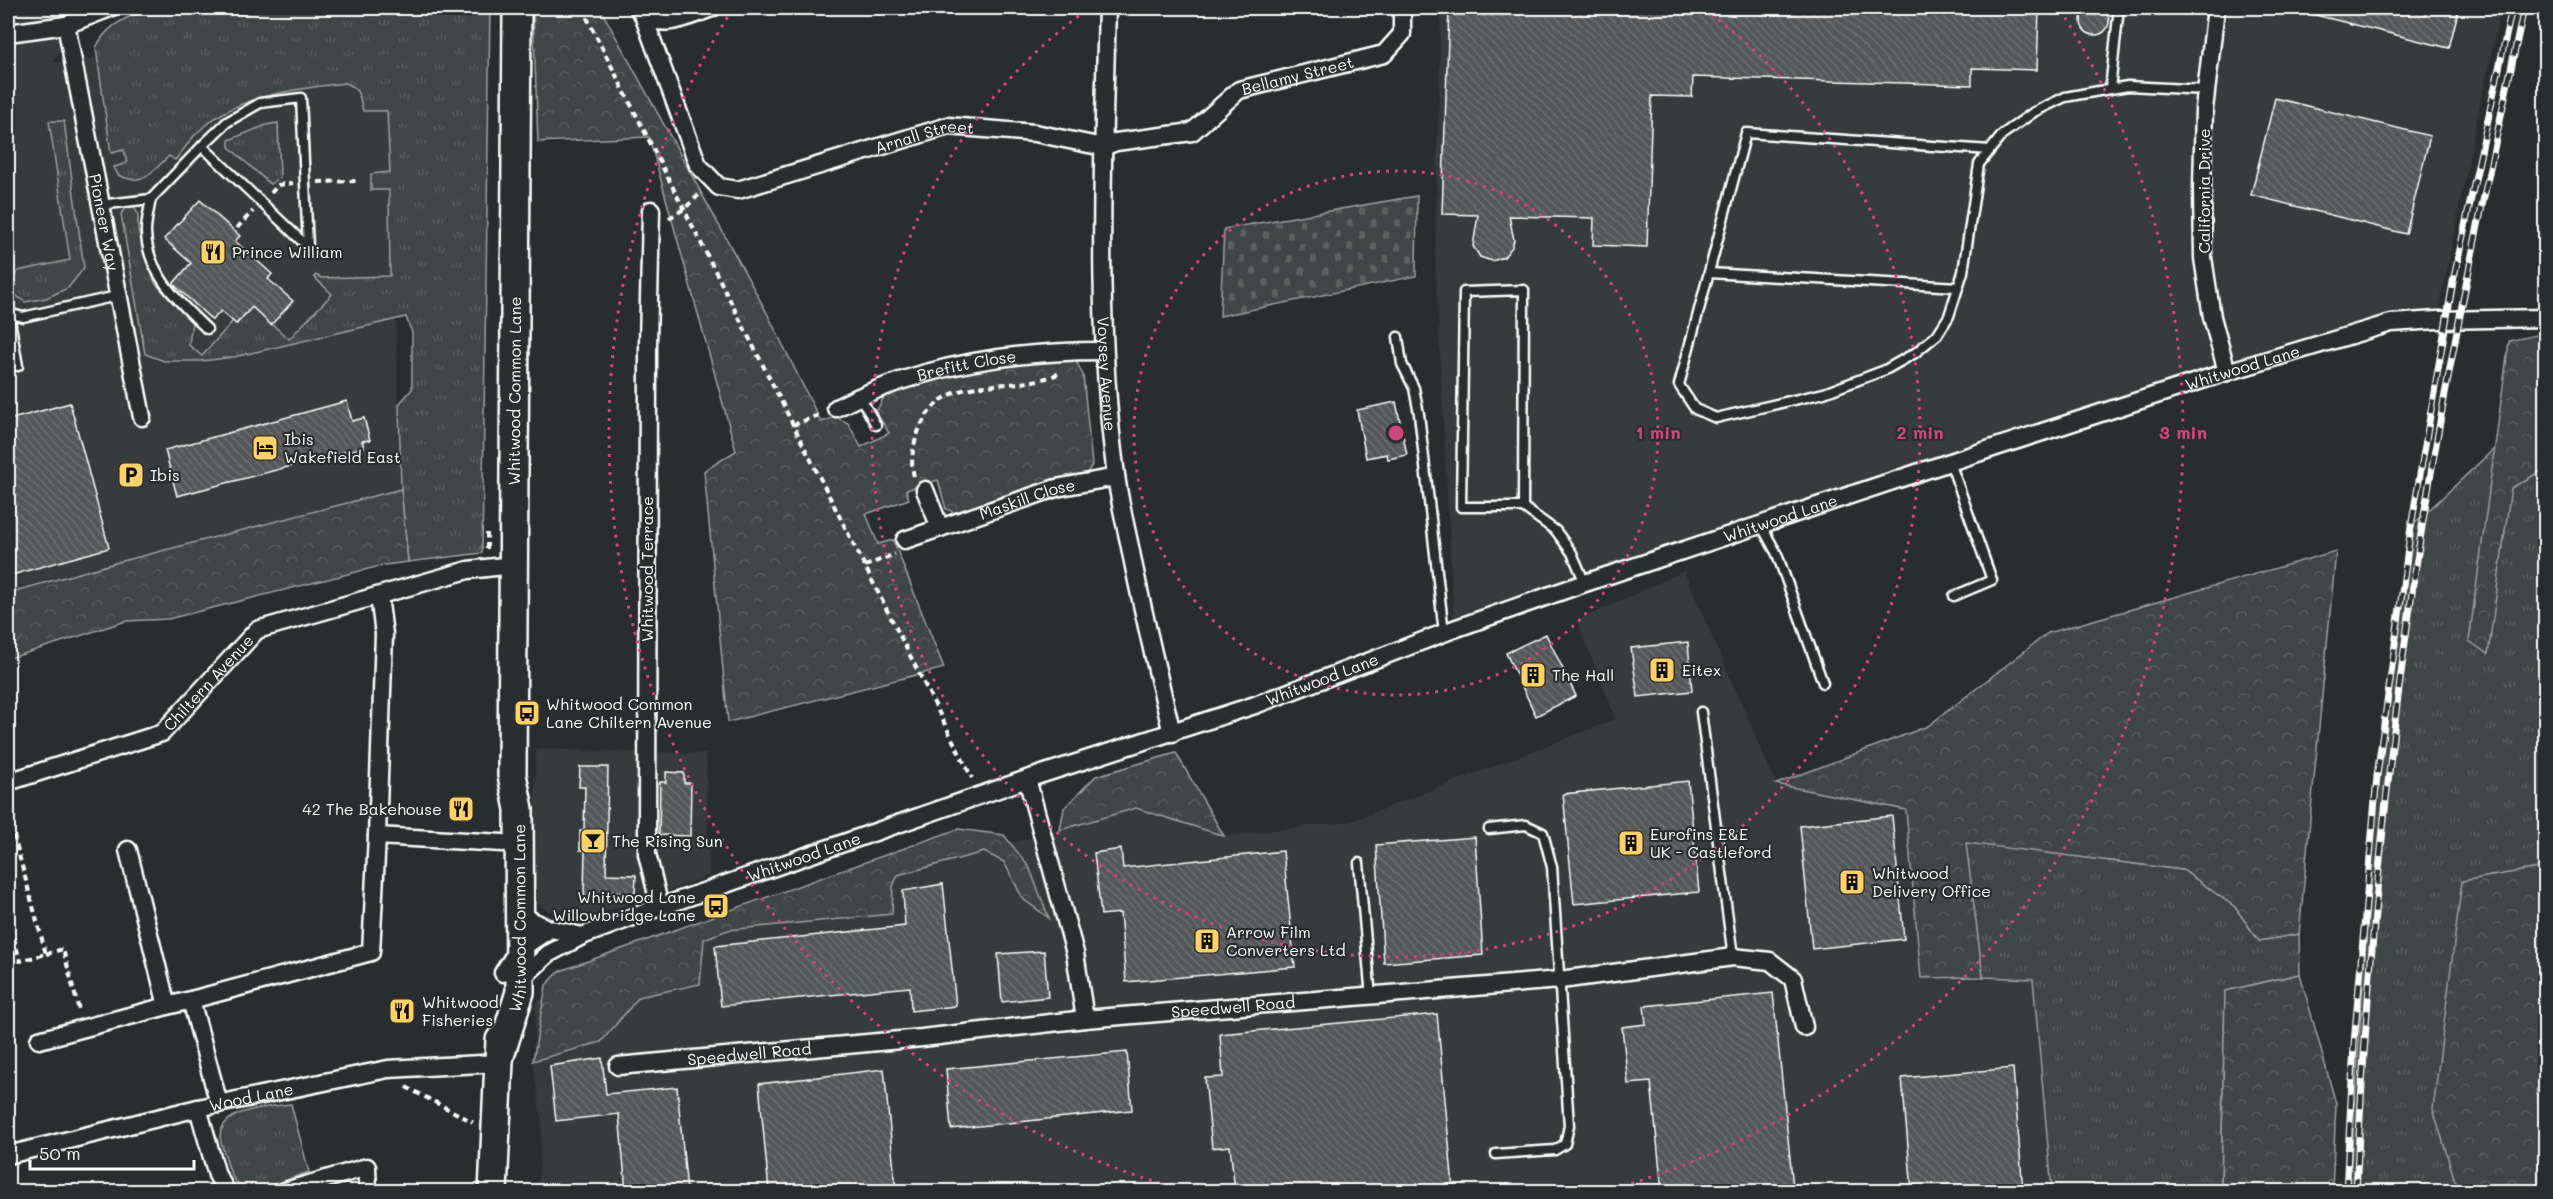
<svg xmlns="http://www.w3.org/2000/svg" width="2553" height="1199" font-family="Mali,sans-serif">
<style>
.built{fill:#373a3b}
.grass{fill:url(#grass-tufts);stroke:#a0a2a2;stroke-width:1.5}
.forest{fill:url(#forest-crowns);stroke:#a0a2a2;stroke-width:1.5}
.cemetery{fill:url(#cemetery-stones);stroke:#a0a2a2;stroke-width:1.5}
.building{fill:url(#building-back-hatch);stroke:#fff;stroke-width:1.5}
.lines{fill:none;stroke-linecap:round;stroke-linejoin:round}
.lane-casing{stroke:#fff;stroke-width:13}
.street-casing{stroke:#fff;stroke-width:21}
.primary-casing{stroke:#fff;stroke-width:32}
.path{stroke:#fff;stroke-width:4;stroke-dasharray:6 4.5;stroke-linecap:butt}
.lane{stroke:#2a2d2e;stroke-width:8}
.street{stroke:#2a2d2e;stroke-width:16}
.primary{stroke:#2a2d2e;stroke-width:27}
.rail-casing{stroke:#fff;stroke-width:7}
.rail{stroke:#2a2d2e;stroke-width:4.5;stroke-dasharray:14;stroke-linecap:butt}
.ring{fill:none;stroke:#ce467c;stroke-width:3;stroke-dasharray:3 6}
.labels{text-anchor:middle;stroke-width:4.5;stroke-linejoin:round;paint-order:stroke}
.street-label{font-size:16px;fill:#fff;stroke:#2a2d2e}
.poi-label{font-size:16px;fill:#fff;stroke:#2a2d2e;text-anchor:start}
.centre{fill:#ce467c;stroke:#2a2d2e;stroke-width:3}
.ring-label{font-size:18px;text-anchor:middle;font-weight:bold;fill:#ce467c;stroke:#2a2d2e;stroke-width:4.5;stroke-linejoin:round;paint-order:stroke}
</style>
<defs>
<pattern id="grass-tufts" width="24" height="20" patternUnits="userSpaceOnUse" patternTransform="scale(1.5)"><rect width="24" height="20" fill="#414445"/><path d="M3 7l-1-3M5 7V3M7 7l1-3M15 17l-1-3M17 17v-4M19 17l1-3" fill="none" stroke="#5e6061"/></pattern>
<pattern id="forest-crowns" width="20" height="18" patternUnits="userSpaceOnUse" patternTransform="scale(1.5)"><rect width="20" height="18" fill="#414445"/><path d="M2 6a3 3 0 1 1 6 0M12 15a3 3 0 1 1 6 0" fill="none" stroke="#5e6061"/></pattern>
<pattern id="cemetery-stones" width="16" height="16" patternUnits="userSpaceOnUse" patternTransform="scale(1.5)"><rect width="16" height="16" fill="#414445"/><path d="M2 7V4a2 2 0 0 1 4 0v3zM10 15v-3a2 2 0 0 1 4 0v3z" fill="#5e6061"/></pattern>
<pattern id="building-back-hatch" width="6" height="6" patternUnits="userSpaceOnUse" patternTransform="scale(1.5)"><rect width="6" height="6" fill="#555758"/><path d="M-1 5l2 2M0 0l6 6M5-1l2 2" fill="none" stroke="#6e7071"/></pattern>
</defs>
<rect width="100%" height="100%" fill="#2a2d2e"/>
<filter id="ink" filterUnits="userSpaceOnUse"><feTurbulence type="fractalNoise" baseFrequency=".0167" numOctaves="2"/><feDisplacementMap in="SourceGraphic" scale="12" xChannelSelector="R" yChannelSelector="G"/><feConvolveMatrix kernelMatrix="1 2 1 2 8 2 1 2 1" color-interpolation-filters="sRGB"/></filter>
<g filter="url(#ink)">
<!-- built -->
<g class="built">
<polygon points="8,8 90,8 52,63 387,25 401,489 118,562 8,659"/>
<polygon points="1441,8 2501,8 2476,123 2437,320 2391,323 1454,629 1435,257"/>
<polygon points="1684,571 1776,784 1906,809 1921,978 2033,979 2052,1191 538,1191 542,1123 533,1061 536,1002 728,930 892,914 893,886 898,875 1136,808 1224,836 1349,822 1616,719 1577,621"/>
<polygon points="536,749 706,754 709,876 594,916 555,913 541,907 533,898"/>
</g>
<!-- grass -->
<g class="grass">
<path d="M148 8H227L228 15 283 8H490L482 553 408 562 401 489 399 404 412 389V333L406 317 234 357 202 361H164L145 354 121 214 124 209 134 206 138 214V230L155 283 192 322 189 345 202 356 233 321 237 324 252 307 289 339 332 294 314 277 316 275 321 278 390 276 389 190H371V174L390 172 387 111H363C360 98 359 87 345 83 293 90 234 94 195 135 188 143 182 152 175 160L169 156C152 172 143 187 118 175L114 167 127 163 124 150 111 153 96 48C107 24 125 19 148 8Z"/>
<polygon points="49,121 64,121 84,268 68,288 46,298 25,302 14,294 10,283 18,271 70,260"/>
<polygon points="278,123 280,177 270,184 229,147 229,140 266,125"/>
<polygon points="2545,401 2545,1191 2349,1192 2377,776 2411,527"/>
<polygon points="1965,842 2183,870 2235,907 2259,941 2299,934 2300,974 2225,991 2221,1191 2052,1191 2033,979 1983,977"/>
<path d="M291 1104 309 1172C290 1178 261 1192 241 1185 232 1182 228 1167 226 1158 224 1152 220 1142 220 1136 222 1108 271 1107 291 1104Z"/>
</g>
<!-- forest -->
<g class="forest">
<polygon points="533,8 600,8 766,311 821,422 836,417 848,423 861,447 889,433 876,412 888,390 979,366 1061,358 1077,363 1083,375 1092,465 1087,473 962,515 946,509 938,480 906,490 909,499 866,514 878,544 893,540 944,668 728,722 704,471 736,451 649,137 538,142"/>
<polygon points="2545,333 2545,469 2511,488 2488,654 2469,641 2509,341"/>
<polygon points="401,489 408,562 384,565 168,619 126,621 8,659 8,593 115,563"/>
<polygon points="2336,551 2299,934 2259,941 2235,907 2183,870 1966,843 1983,977 1921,978 1906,810 1776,784 1928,726 2048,633"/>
<polygon points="1176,753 1224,836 1136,808 1060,830 1064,808 1096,776"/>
<polygon points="958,829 1004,835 1029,867 1049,918 1023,899 1004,862 984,852 898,875 893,886 892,914 728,930 704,939 700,984 639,997 601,1042 533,1061 546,985 560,971"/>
<polygon points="2545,867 2546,1081 2536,1090 2545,1116 2545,1191 2458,1191 2433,1109 2462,881"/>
<polygon points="2300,974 2336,1104 2332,1191 2221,1191 2225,991"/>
</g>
<!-- cemetery -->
<polygon class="cemetery" points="1417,196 1416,276 1220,316 1224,229"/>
<!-- building -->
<g class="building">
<circle cx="2095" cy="21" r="14"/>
<polygon points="1449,8 2039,8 2037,70 1972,68 1972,85 1693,77 1692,97 1652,96 1647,247 1593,245 1594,218 1509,216 1514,240 1512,247 1504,257 1492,261 1480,257 1473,246 1478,215 1442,214"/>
<polygon points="2312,8 2459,8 2449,48 2311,14"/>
<polygon points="2275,98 2430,136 2406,234 2251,195"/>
<polygon points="200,200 240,236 235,241 272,274 268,279 293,301 271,325 252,307 236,324 221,311 212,320 173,284 191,263 164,239"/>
<polygon points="347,401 352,421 364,418 370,440 362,441 364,447 177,496 165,450"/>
<polygon points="1396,402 1407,455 1388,459 1387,454 1366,458 1357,410"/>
<polygon points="70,403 109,548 8,576 8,420"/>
<polygon points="1546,634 1576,696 1536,716 1506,653"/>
<polygon points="1688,642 1692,691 1638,697 1631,648"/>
<polygon points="580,767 608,767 606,874 636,875 635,893 607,892 607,896 584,896 585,850 580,850 580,831 584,831 585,787 579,787"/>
<polygon points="666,772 684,773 684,783 691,783 690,836 659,835 660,782 666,782"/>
<polygon points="1688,781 1699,892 1574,904 1563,794"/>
<polygon points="1892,816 1904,939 1812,949 1800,826"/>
<polygon points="1475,837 1483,955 1384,963 1376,845"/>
<polygon points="1121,849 1123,868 1283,851 1295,967 1126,982 1120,913 1101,915 1094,853"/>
<polygon points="943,884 956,1006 911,1011 910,987 721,1006 715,946 905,926 903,891"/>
<polygon points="1044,951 1048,997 1002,1002 998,954"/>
<polygon points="1773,993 1793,1187 1751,1191 1662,1191 1651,1082 1628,1084 1622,1027 1646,1024 1644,1006"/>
<polygon points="1437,1014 1453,1187 1409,1191 1235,1191 1230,1146 1212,1148 1205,1078 1223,1077 1220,1034"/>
<polygon points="1127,1052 1132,1110 951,1129 946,1069"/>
<polygon points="602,1058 606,1094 677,1087 687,1191 626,1191 619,1114 556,1121 550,1066"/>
<polygon points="2013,1068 2023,1191 1912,1191 1902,1078"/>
<polygon points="884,1069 896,1191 769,1191 759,1084"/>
</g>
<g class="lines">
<!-- lane casing -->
<g class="lane-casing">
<g id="lane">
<polyline points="2119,8 2110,89 2128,86 2206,90"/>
<polyline points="202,146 227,122 260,103 301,98 308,247"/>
<polyline points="1990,150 1746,133 1679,385 1695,409 1716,418 1824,393 1885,370 1915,353 1937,335 1949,316 1963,272 1979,164 2003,134 2034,112 2065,97 2110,89"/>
<path d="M151 199C149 210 146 221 146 232 147 274 179 302 207 329"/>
<polyline points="99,205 151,199 202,146 308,247"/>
<polyline points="1709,273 1958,287"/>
<polyline points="8,309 18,366"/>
<polyline points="8,313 23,317 117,296"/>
<polyline points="1398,337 1402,364 1414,388 1419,414 1444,633"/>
<polyline points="860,397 876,425"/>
<polyline points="1950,462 1992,580 1954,596"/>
<polyline points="1523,507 1524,290 1464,292 1461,507 1523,507 1556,531 1572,553 1585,583"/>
<polyline points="1761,525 1777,554 1823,683"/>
<polyline points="1701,712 1733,957"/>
<polyline points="1489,829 1526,825 1543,833 1552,867 1569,1126 1565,1144 1555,1150 1496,1154"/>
<polyline points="1359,863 1371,997"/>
</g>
</g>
<!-- street casing -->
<g class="street-casing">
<g id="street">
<path id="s1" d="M110 8 66 25 142 417"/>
<path id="s2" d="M1107 8C1103 163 1095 321 1116 475 1119 499 1125 523 1130 547 1142 609 1157 671 1172 733"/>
<polyline points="2216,8 2204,109 2202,188 2203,258 2212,317 2227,372"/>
<path d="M639 10C659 33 689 16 712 8"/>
<path id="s3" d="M643 15 698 165 719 187 738 190 948 126 1035 133 1103 147"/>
<polyline points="8,33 66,25"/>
<path id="s4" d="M1103 147 1116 142 1192 132 1239 90 1384 54 1402 34V8"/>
<polyline points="651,210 648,345 647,854 660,907"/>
<path id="s5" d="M836 408C917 366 1013 351 1104 351"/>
<polyline points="925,490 940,528"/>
<path id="s6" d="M905 540 1056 488 1116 477"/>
<polyline points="379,596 384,634 377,836 503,843"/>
<polyline points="1027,779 1075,953 1085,1019"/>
<path id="s7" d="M8 782 162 733 257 630 468 570 513 565"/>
<polyline points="128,850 167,1006 191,1000"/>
<polyline points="520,915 547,928 582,936"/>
<polyline points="503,973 517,951 550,929"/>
<path id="s8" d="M520 980 548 954 582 936 660 907 1027 779 1255 705 1454 629 1585 583 1950 462 2227 372 2391 323 2437 320 2546 318"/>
<polyline points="39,1040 167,1006"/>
<path id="s9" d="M618 1066 922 1038 1085 1019 1560 980 1733 957 1770 961 1793 979 1804 1027"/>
<polyline points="219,1104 191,1000 371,952 377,836"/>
<polyline points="198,1108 217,1175 227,1192"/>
<path id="s10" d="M8 1155 198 1108 388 1069 499 1063"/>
<polyline points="282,1192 367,1167 368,1192"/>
</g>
</g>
<!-- primary casing -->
<g class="primary-casing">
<g id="primary">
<path id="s11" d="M499 1059 520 992 519 809 512 775 517 8"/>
<polyline points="493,1192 500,1040"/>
</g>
</g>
<!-- path -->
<g class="path">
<polyline points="582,8 972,778"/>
<polyline points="318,182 356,181"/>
<polyline points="271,193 278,185 293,183"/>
<polyline points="669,218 684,209 701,193"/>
<polyline points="237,228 253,211"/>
<polyline points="793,425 819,415"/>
<path d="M914 476C910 461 913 445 919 430 945 366 1012 397 1062 372"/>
<polyline points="487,549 487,533"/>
<polyline points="865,566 895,554"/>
<polyline points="8,815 46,954 20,961 8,916"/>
<polyline points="46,954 63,949 79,1010"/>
<polyline points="406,1087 473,1122"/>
</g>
<!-- lane -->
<use href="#lane" class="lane"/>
<!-- street -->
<use href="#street" class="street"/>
<!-- primary -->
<use href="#primary" class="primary"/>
<!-- rail casing -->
<g class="rail-casing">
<g id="rail">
<polyline points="2346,1192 2354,1044 2377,776 2411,527 2453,282 2512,8"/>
<path d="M2356 1192C2367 969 2387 747 2422 527 2450 353 2487 180 2524 8"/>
</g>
</g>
<!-- rail -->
<use href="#rail" class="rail"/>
</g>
</g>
<!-- distance rings -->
<g class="ring">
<circle cx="1396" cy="433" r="262"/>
<path d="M1704 9A524 524 0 1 1 1088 9"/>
<path d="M1186 1191A787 787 0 0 1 732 10M2060 10A787 787 0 0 1 1606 1191"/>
</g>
<!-- icons -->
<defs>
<g id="restaurant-square" transform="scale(1.35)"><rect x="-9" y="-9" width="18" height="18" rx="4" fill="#ffd166" stroke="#2a2d2e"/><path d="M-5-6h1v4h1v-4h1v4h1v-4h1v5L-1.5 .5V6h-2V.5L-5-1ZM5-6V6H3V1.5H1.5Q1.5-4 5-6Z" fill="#111"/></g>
<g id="hotel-square" transform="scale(1.35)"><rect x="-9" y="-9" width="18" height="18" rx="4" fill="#ffd166" stroke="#2a2d2e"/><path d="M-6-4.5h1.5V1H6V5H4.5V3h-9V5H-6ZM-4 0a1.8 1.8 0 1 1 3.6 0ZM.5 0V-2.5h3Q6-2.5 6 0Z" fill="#111"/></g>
<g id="parking-square" transform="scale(1.35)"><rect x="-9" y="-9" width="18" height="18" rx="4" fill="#ffd166" stroke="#2a2d2e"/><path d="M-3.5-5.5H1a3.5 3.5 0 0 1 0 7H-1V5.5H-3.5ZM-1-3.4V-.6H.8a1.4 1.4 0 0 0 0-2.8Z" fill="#111"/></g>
<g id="building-square" transform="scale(1.35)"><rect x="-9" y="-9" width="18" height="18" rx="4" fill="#ffd166" stroke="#2a2d2e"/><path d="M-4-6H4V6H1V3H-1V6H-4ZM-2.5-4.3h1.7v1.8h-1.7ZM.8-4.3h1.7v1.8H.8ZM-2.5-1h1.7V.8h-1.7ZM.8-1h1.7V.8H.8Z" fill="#111"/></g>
<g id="bus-square" transform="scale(1.35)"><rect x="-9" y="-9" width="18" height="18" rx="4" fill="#ffd166" stroke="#2a2d2e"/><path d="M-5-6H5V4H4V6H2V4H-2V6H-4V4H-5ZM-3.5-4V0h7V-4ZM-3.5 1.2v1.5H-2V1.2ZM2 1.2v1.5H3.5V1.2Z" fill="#111"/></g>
<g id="bar-square" transform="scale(1.35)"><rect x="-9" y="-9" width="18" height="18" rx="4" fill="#ffd166" stroke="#2a2d2e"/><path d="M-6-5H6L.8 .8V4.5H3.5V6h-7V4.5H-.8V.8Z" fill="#111"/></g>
</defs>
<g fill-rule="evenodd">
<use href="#restaurant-square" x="213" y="252"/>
<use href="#hotel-square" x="265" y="448"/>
<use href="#parking-square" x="131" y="475"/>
<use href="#building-square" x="1662" y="670"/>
<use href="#building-square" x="1533" y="675"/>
<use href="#bus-square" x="527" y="713"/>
<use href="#restaurant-square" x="461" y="809"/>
<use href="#bar-square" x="593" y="841"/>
<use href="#building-square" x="1631" y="843"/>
<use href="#building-square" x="1852" y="882"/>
<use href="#bus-square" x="716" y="906"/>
<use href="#building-square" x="1207" y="941"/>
<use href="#restaurant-square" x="402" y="1011"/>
</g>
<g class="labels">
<!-- street labels -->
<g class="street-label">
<text dy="6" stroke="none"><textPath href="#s4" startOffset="214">Bellamy Street</textPath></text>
<text dy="6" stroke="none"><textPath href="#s3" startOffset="404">Arnall Street</textPath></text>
<text transform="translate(2204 191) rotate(-90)" y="6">California Drive</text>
<text dy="6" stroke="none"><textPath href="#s1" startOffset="248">Pioneer Way</textPath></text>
<text dy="6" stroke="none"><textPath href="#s5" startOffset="138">Brefitt Close</textPath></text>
<text dy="6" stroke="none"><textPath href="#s8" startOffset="1832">Whitwood Lane</textPath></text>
<text dy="6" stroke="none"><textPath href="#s2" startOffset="366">Voysey Avenue</textPath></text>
<text dy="6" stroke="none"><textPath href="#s11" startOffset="672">Whitwood Common Lane</textPath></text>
<text dy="6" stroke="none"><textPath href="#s6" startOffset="129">Maskill Close</textPath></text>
<text dy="6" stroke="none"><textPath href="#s8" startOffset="1346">Whitwood Lane</textPath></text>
<text transform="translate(647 569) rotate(-90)" y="6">Whitwood Terrace</text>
<text dy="6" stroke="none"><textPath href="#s8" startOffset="860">Whitwood Lane</textPath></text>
<text dy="6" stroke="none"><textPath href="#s7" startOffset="230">Chiltern Avenue</textPath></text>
<text dy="6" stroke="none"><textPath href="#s8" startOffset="312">Whitwood Lane</textPath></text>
<text dy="6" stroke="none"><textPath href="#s11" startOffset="144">Whitwood Common Lane</textPath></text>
<text dy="6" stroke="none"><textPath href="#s9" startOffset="618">Speedwell Road</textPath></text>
<text dy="6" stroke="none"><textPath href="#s9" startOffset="132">Speedwell Road</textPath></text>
<text dy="6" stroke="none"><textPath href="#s10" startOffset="250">Wood Lane</textPath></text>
</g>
<!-- poi labels -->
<g class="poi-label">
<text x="232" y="258">Prince William</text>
<text x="284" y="445">Ibis<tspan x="284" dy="18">Wakefield East</tspan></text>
<text x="150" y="481">Ibis</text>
<text x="1682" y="676">Eitex</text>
<text x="1552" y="681">The Hall</text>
<text x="546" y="710">Whitwood Common<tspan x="546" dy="18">Lane Chiltern Avenue</tspan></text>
<text x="442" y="815" text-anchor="end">42 The Bakehouse</text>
<text x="1650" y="840">Eurofins E&amp;E<tspan x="1650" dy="18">UK - Castleford</tspan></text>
<text x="612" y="847">The Rising Sun</text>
<text x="1872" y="879">Whitwood<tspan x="1872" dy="18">Delivery Office</tspan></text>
<text x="696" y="903" text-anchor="end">Whitwood Lane<tspan x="696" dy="18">Willowbridge Lane</tspan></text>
<text x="1226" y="938">Arrow Film<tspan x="1226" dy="18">Converters Ltd</tspan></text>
<text x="422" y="1008">Whitwood<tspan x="422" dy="18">Fisheries</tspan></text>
</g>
</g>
<circle cx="1396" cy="433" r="9" class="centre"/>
<g class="ring-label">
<text x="1658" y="439">1 min</text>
<text x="1920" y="439">2 min</text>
<text x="2183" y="439">3 min</text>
</g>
<!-- margin -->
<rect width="2553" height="1199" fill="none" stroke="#2a2d2e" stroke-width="30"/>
<rect x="15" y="15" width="2523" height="1169" fill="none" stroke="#fff" stroke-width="2" filter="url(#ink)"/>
<!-- scale -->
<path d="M30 1160v9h164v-9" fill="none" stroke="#ffffff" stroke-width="3"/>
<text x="39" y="1160" font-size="18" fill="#ffffff" stroke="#2a2d2e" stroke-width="4.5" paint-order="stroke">50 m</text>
</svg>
